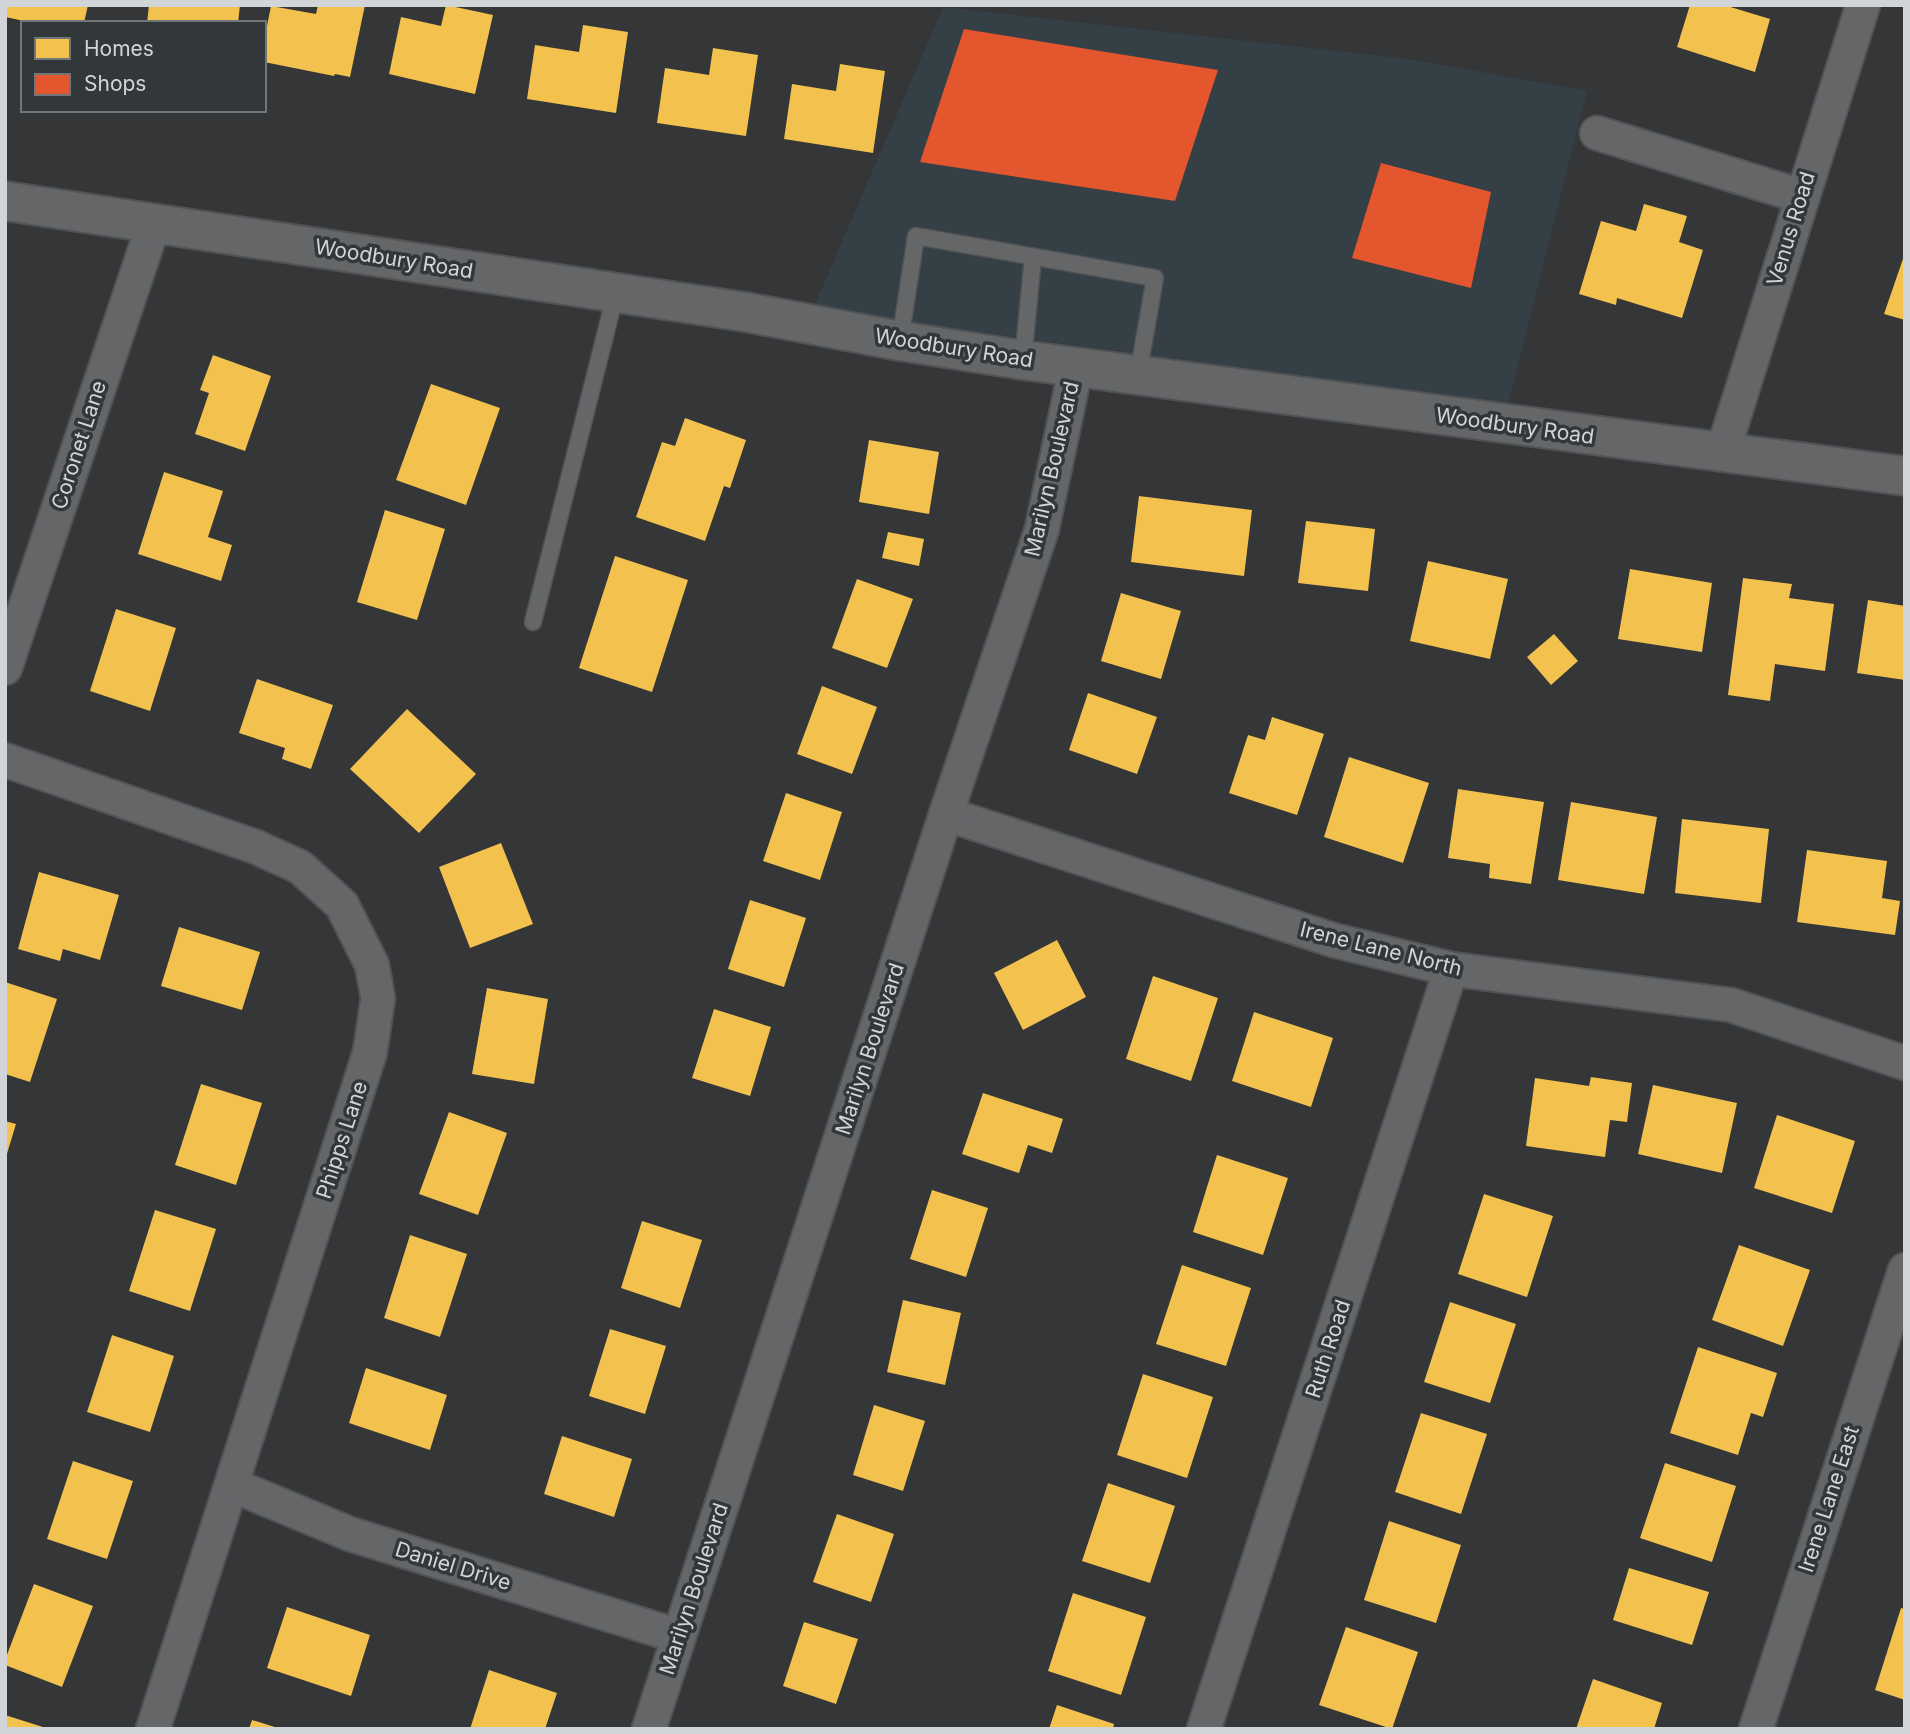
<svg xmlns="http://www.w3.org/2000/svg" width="1910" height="1734" font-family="Inter,sans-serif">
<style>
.built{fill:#353f46}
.homes{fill:#f2c14e}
.shops{fill:#e4572e}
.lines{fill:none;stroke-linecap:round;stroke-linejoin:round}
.service-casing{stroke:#505254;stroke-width:19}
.minor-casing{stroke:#505254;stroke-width:37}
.secondary-casing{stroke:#505254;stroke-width:42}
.service{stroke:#646668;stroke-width:16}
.minor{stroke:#646668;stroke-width:33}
.secondary{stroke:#646668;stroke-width:38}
.labels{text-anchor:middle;stroke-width:7;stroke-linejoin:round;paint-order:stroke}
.street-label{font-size:21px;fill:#d2d5d8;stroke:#32373a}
</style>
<rect width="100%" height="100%" fill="#343638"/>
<!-- built -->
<polygon class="built" points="943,7 1409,59 1587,91 1508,405 813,309"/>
<!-- homes -->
<g class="homes">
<polygon points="5,5 88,5 84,23 34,23 5,17"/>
<polygon points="149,5 240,5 238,23 147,23"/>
<polygon points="318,5 365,5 350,77 335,74 334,76 264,62 264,41 271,6 316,14"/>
<polygon points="446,5 493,15 475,94 389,74 401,17 441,26"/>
<polygon points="1690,5 1724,5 1770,19 1755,72 1677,47"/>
<polygon points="583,25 628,32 616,113 527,99 535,45 579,52"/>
<polygon points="713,48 758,55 746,136 657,123 665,68 709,75"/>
<polygon points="840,64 885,71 873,153 784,139 792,84 836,91"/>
<polygon points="1644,204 1687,216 1679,242 1703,250 1682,318 1617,298 1616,305 1579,294 1601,221 1636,231"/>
<polygon points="1905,253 1905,320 1884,314"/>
<polygon points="213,355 271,376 245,451 195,434 209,393 200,390"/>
<polygon points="431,384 500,408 466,505 396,480"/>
<polygon points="685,418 746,440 730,488 724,486 705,541 636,517 662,442 675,446"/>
<polygon points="869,440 939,452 929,514 859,502"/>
<polygon points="164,472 223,491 208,537 232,545 221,581 138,554"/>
<polygon points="1139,496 1252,510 1244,576 1131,562"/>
<polygon points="385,510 445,529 417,620 357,602"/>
<polygon points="1306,521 1375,529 1368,591 1298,583"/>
<polygon points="888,532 924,539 919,566 882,558"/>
<polygon points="615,556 688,580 652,692 579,668"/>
<polygon points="1428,561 1508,579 1490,659 1410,641"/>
<polygon points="1630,569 1712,583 1702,652 1618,639"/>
<polygon points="1743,578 1792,584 1789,598 1834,604 1825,671 1775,664 1770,701 1728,695"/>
<polygon points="857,579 913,599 887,668 832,648"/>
<polygon points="1121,593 1181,611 1161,679 1101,661"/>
<polygon points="1868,600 1905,606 1905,680 1857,673"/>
<polygon points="116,609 176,628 150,711 90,691"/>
<polygon points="1554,634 1578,661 1551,685 1527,657"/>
<polygon points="257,679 333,705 311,769 282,759 285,748 239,733"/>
<polygon points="822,686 877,707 852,774 797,754"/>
<polygon points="1088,693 1157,717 1137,774 1069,750"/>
<polygon points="407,709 476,774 419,833 350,769"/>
<polygon points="1272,717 1324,734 1297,815 1229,793 1248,735 1265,740"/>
<polygon points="1349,757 1429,783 1403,863 1324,837"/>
<polygon points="1458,789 1544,802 1531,884 1489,878 1490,864 1448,858"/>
<polygon points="786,793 842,812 820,880 763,861"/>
<polygon points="1571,802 1657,817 1644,894 1558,880"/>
<polygon points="1682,819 1769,829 1761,903 1675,893"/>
<polygon points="501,843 533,924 470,948 439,867"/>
<polygon points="1807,850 1887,861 1882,898 1900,901 1895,935 1797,922"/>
<polygon points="39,872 119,895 100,960 63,949 60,961 18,949"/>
<polygon points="750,900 806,918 784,987 728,969"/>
<polygon points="179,927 260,952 242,1010 161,986"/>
<polygon points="1057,940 1086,997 1023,1030 994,973"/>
<polygon points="1153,976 1218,998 1191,1081 1126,1059"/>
<polygon points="5,982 57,999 30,1082 5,1074"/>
<polygon points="487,988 548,999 534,1084 472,1074"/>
<polygon points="714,1009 771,1027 750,1096 692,1078"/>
<polygon points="1254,1012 1333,1038 1311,1107 1232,1081"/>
<polygon points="1591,1077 1632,1083 1627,1122 1610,1120 1605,1157 1526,1146 1535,1078 1589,1086"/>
<polygon points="201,1084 262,1103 236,1185 175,1165"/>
<polygon points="1653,1085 1737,1103 1722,1173 1638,1154"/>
<polygon points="983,1093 1063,1119 1052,1153 1028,1145 1019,1173 962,1154"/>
<polygon points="449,1112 507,1133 478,1215 419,1194"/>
<polygon points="1777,1115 1855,1141 1832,1213 1754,1188"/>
<polygon points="5,1121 16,1124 6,1157 5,1157"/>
<polygon points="1217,1155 1288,1178 1263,1255 1193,1232"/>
<polygon points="932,1190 988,1208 966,1277 910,1259"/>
<polygon points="1484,1194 1553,1216 1527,1297 1458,1274"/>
<polygon points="155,1210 216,1229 190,1311 129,1291"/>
<polygon points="642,1221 702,1240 680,1308 621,1288"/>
<polygon points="410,1235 467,1254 440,1337 384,1318"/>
<polygon points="1739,1245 1810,1270 1783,1346 1712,1320"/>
<polygon points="1182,1265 1251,1288 1226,1366 1156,1344"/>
<polygon points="903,1300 961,1313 945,1385 887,1372"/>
<polygon points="1450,1302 1516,1324 1490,1403 1424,1382"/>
<polygon points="610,1329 666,1346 645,1414 589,1396"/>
<polygon points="112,1335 174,1356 150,1432 87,1412"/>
<polygon points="1698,1347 1777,1373 1763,1417 1751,1413 1738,1455 1670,1433"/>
<polygon points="366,1368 447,1395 430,1450 349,1423"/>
<polygon points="1143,1374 1213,1397 1187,1478 1117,1455"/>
<polygon points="874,1405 925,1421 903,1491 853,1475"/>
<polygon points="1421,1413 1487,1434 1461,1514 1395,1492"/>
<polygon points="562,1436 632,1459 614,1517 544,1494"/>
<polygon points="73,1461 133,1481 107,1559 47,1539"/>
<polygon points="1665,1463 1736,1486 1712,1562 1640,1538"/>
<polygon points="1108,1483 1175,1506 1150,1583 1082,1561"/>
<polygon points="837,1514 894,1534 871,1602 813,1582"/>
<polygon points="1389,1521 1461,1545 1436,1623 1364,1600"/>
<polygon points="1629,1568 1709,1592 1692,1645 1613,1620"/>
<polygon points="34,1584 93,1606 62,1687 5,1665 5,1660"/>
<polygon points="1073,1593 1146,1617 1121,1695 1048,1671"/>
<polygon points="287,1607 370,1635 351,1696 267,1668"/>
<polygon points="1901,1608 1905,1609 1905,1700 1875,1690"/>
<polygon points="804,1622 858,1639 836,1704 783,1686"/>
<polygon points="1346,1627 1418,1652 1392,1729 1319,1705"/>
<polygon points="489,1670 557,1693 545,1729 470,1729"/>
<polygon points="1593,1679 1662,1703 1654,1729 1576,1729"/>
<polygon points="1057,1705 1114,1724 1113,1729 1049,1729"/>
<polygon points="5,1715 46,1728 46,1729 5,1729"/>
<polygon points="252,1720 278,1728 278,1729 249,1729"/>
</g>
<!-- shops -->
<g class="shops">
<polygon points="964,29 1218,70 1175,201 920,162"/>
<polygon points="1381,163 1491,192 1471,288 1352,258"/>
</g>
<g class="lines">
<!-- service casing -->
<g class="service-casing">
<g id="service">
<polyline points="900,341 916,236 1155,278 1138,375"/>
<polyline points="1023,360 1033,257"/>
<polyline points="533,622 616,292"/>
</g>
</g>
<!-- minor casing -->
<g class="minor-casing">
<g id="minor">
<polyline points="1597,133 1801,196"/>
<polyline points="1722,454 1863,5"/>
<polyline points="5,668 154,223"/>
<polyline points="5,760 256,847 300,867 342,905 372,965 378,998 370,1052 153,1729"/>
<polyline points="946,814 1333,940 1451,969 1731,1005 1905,1063"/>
<polyline points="232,1485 350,1534 678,1636"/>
<polyline points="649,1729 946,814 1042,529 1076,367"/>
<polyline points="1204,1729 1451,969"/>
<polyline points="1756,1729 1905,1270"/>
</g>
</g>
<!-- secondary casing -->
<g class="secondary-casing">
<polyline id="secondary" points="5,201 745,312 900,341 1023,360 1905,476"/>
</g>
<!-- service -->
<use href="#service" class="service"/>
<!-- minor -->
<use href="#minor" class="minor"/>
<!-- secondary -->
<use href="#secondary" class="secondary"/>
</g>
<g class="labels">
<!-- street labels -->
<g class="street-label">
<text transform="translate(1791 229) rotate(-73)" y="7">Venus Road</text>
<text transform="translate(394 259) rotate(9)" y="7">Woodbury Road</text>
<text transform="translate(954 348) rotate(9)" y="7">Woodbury Road</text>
<text transform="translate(1515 426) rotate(8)" y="7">Woodbury Road</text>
<text transform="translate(79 445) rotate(-72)" y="7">Coronet Lane</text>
<text transform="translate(1052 469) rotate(-77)" y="7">Marilyn Boulevard</text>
<text transform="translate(1381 949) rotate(14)" y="7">Irene Lane North</text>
<text transform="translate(870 1049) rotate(-72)" y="7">Marilyn Boulevard</text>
<text transform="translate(342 1140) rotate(-72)" y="7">Phipps Lane</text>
<text transform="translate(1328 1349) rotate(-72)" y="7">Ruth Road</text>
<text transform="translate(1829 1499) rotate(-72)" y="7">Irene Lane East</text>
<text transform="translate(453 1566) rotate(17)" y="7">Daniel Drive</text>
<text transform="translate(694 1589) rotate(-72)" y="7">Marilyn Boulevard</text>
</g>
</g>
<!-- border -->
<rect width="1910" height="1734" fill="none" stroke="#d2d5d8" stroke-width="14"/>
<!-- legend -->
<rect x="21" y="21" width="245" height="91" fill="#32373a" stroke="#727679" stroke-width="2"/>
<rect x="35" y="38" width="35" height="21" fill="#f2c14e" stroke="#727679" stroke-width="2"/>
<text x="84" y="56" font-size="21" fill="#d2d5d8">Homes</text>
<rect x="35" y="74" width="35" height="21" fill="#e4572e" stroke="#727679" stroke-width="2"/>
<text x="84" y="91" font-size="21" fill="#d2d5d8">Shops</text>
</svg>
